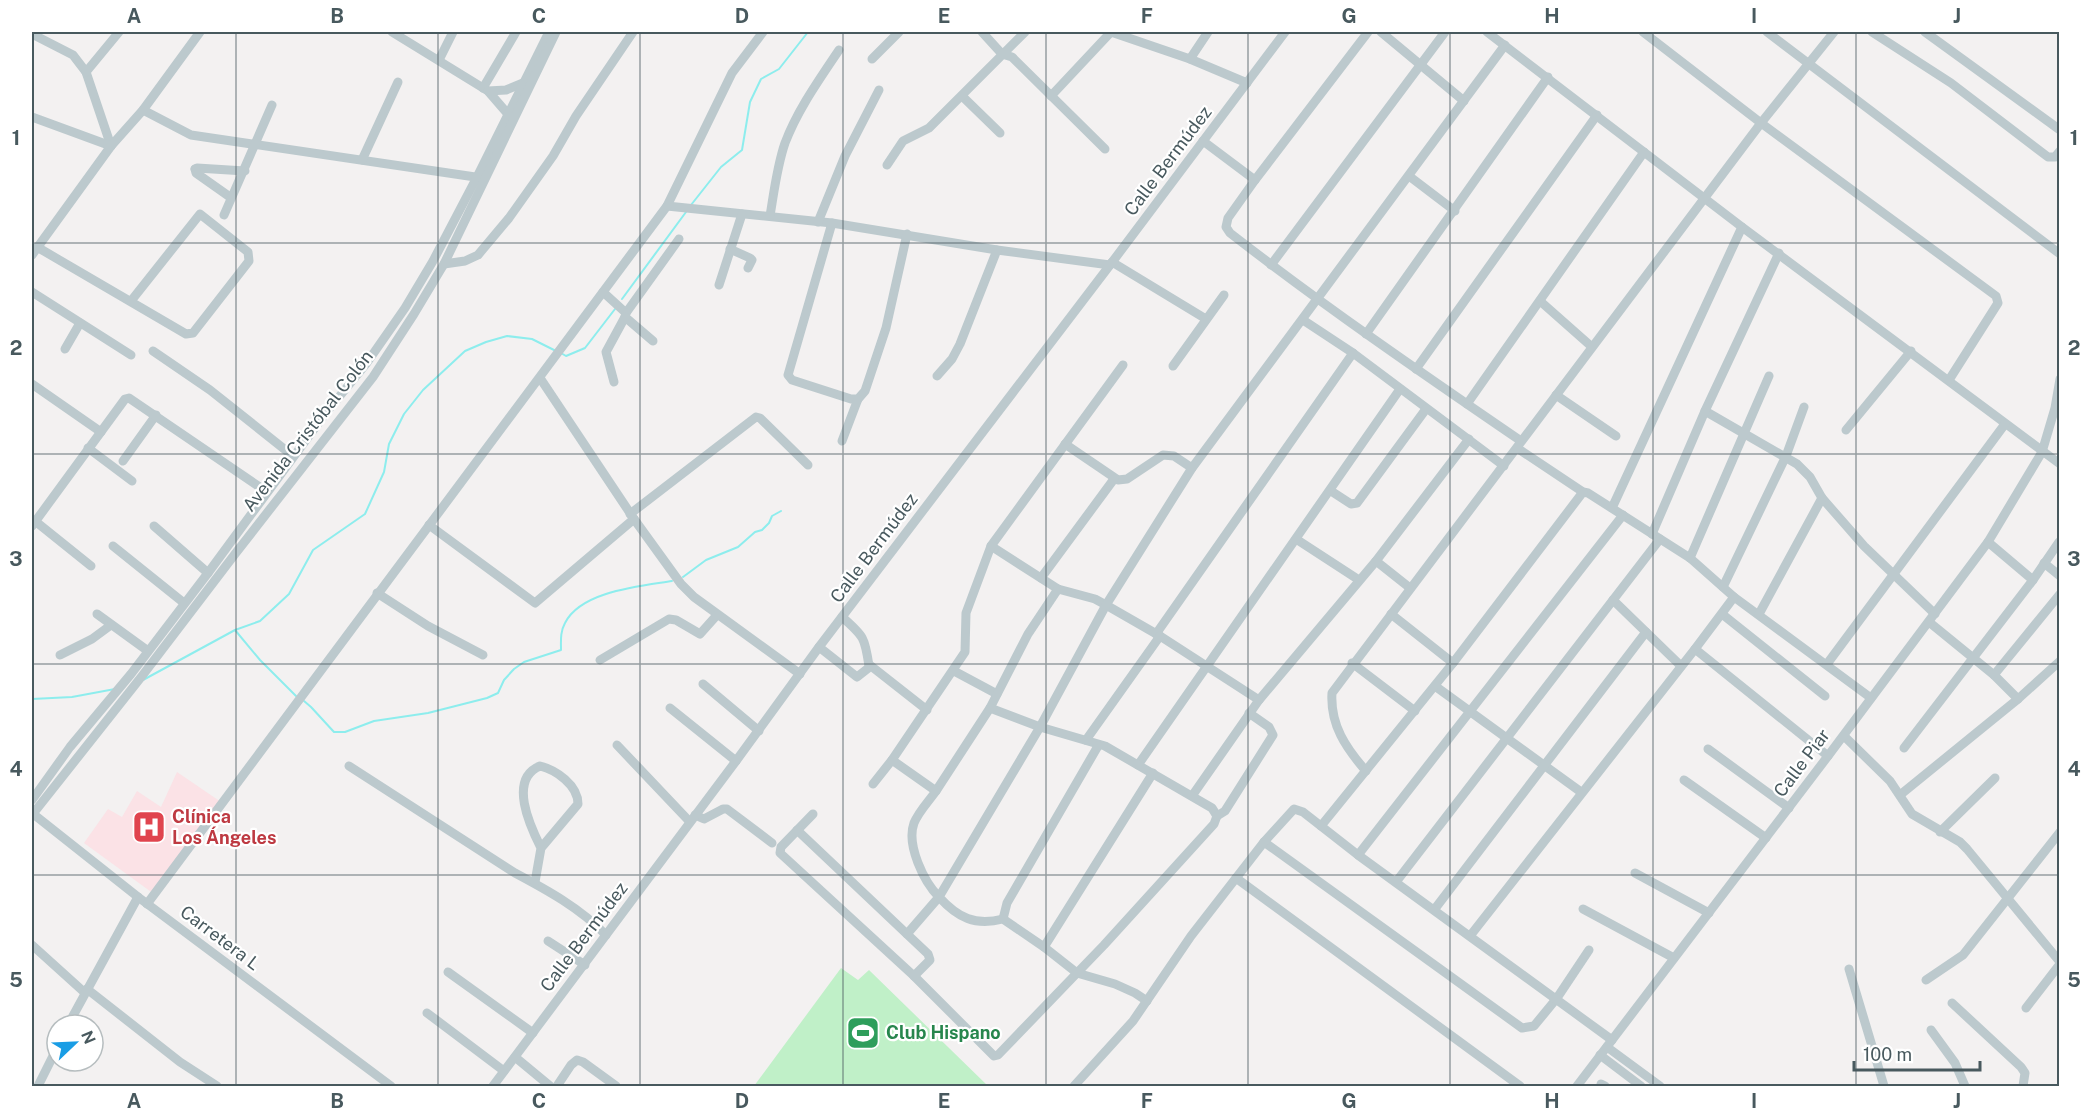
<svg xmlns="http://www.w3.org/2000/svg" width="2091" height="1118" font-family="'Public Sans',sans-serif">
<style>
.medical{fill:#fbe2e6}
.pitch{fill:#c0f0c8}
.lines{fill:none;stroke-linecap:round;stroke-linejoin:round}
.stream{stroke:#8deded;stroke-width:2}
.minor{stroke:#bcc9cd;stroke-width:9}
.grid{fill:none;stroke:#48595e;stroke-width:1.5;stroke-opacity:0.55}
.labels{text-anchor:middle;stroke-width:4.5;stroke-linejoin:round;paint-order:stroke}
.street-label{font-size:18px;fill:#48595e;stroke:#fff}
.health-label{font-size:18px;font-weight:bold;fill:#be3a42;stroke:#fff;text-anchor:start}
.leisure-label{font-size:18px;font-weight:bold;fill:#27864d;stroke:#fff;text-anchor:start}
.neatline{fill:none;stroke:#48595e;stroke-width:2}
.grid-label{font-size:20px;text-anchor:middle;font-weight:bold;fill:#48595e}
</style>
<rect width="100%" height="100%" fill="#f3f1f1"/>
<!-- medical -->
<polygon class="medical" points="177,772 221,802 154,894 84,843 108,809 122,817 137,791 161,807"/>
<!-- pitch -->
<polygon class="pitch" points="841,968 858,980 869,970 988,1086 754,1086"/>
<g class="lines">
<!-- stream -->
<g class="stream">
<polyline points="691,205 721,167 742,150 750,102 761,79 779,69 808,32"/>
<polyline points="622,299 686,212"/>
<polyline points="561,353 566,356 585,348 615,309"/>
<polyline points="683,577 706,560 738,547 755,532 762,530 769,523 772,516 781,511"/>
<polyline points="235,630 260,660 296,696"/>
<polyline points="143,680 235,630 260,621 289,594 313,550 365,514 384,472 389,444 404,414 423,390 465,351 486,342 507,336 532,339 556,351"/>
<polyline points="32,699 72,697 115,689"/>
<path d="M304 701 311 707 334 732H345L374 721 428 713 487 698 498 693 504 680 514 669 524 662 561 650C561 641 560 632 565 623 581 591 641 586 672 581"/>
</g>
<!-- minor -->
<g class="minor">
<polyline points="392,32 488,91 507,113"/>
<polyline points="982,32 1002,54 1012,57 1105,149"/>
<polyline points="1111,32 1190,59 1247,83"/>
<path d="M1368 32 1255 180 1228 218 1226 227 1230 233C1324 306 1423 374 1521 441"/>
<polyline points="1381,32 1464,101"/>
<polyline points="1487,32 1742,227 2060,464"/>
<polyline points="1643,32 1761,123 1996,296 1998,303 1949,380"/>
<polyline points="1767,32 2060,254"/>
<polyline points="1872,32 1951,83 2048,157 2055,157 2060,151"/>
<polyline points="1925,32 2060,130"/>
<polyline points="32,34 73,55 86,72 111,146"/>
<polyline points="872,59 899,32"/>
<polyline points="1190,59 1208,32"/>
<polyline points="439,60 453,32"/>
<polyline points="86,72 119,32"/>
<polyline points="483,88 516,32"/>
<polyline points="488,91 506,90 523,83"/>
<polyline points="962,96 1000,133"/>
<polyline points="1051,96 1111,32"/>
<polyline points="143,110 191,135 482,178"/>
<polyline points="32,117 111,146"/>
<polyline points="1203,141 1255,180"/>
<polyline points="362,160 398,82"/>
<polyline points="887,165 903,141 929,128 1025,32"/>
<polyline points="195,169 197,168 245,171"/>
<polyline points="195,169 196,173 230,197"/>
<polyline points="1409,176 1455,211"/>
<polyline points="667,206 832,223 997,250 1110,265"/>
<polyline points="224,215 272,105"/>
<path d="M770 216C774 192 777 166 785 143 798 109 819 80 839 50"/>
<polyline points="818,222 845,156 879,90"/>
<polyline points="832,223 788,375 792,380 851,399 858,399 865,391 886,328 907,234"/>
<polyline points="37,247 186,334 193,333 249,261 248,252 200,214 131,301"/>
<polyline points="730,249 750,258 752,260 748,268"/>
<polyline points="32,255 111,146 143,110 200,32"/>
<polyline points="1112,262 1206,319"/>
<polyline points="444,264 465,261 478,255 509,218 553,156 576,116 633,32"/>
<polyline points="1271,265 1445,32"/>
<polyline points="719,285 742,214"/>
<polyline points="32,292 131,355"/>
<polyline points="603,292 626,313 679,239"/>
<polyline points="1540,301 1592,347"/>
<polyline points="626,313 625,317 653,341"/>
<polyline points="1303,320 1353,353 1504,466"/>
<polyline points="1366,334 1548,77"/>
<polyline points="65,349 80,323"/>
<polyline points="153,351 210,390 293,456"/>
<polyline points="1173,366 1224,295"/>
<polyline points="1416,369 1597,115"/>
<polyline points="937,376 952,359 960,344 997,250"/>
<polyline points="540,378 634,519 681,584 694,597 800,674"/>
<polyline points="614,382 606,352 625,317"/>
<polyline points="32,384 101,432"/>
<polyline points="1556,395 1616,436"/>
<polyline points="1467,404 1644,152"/>
<polyline points="1705,411 1797,464 1810,477 1822,498 1864,546 1935,614"/>
<polyline points="1846,430 1911,351"/>
<polyline points="842,441 858,399"/>
<polyline points="1065,444 1118,480 1127,479 1163,455 1174,456 1192,468"/>
<polyline points="88,448 132,481"/>
<polyline points="1517,448 1583,492 1588,493 1690,558 1734,597 1871,698"/>
<polyline points="123,461 156,415"/>
<polyline points="1331,491 1351,504 1357,503 1426,409"/>
<polyline points="1612,508 1742,227"/>
<polyline points="630,514 756,417 760,418 808,465"/>
<polyline points="35,521 91,566"/>
<polyline points="429,525 535,603 634,519"/>
<polyline points="32,526 125,399 129,398 267,492"/>
<polyline points="154,526 208,573"/>
<polyline points="1652,534 1705,411 1779,253"/>
<polyline points="1296,539 1359,580"/>
<polyline points="1988,542 2033,580"/>
<polyline points="113,546 184,603"/>
<polyline points="991,546 1058,589 1095,599 1106,605 1160,636 1259,700"/>
<polyline points="1690,558 1769,376"/>
<polyline points="1376,561 1410,588"/>
<polyline points="2044,563 2060,576"/>
<polyline points="1041,578 1114,479"/>
<polyline points="1723,587 1786,456 1804,407"/>
<polyline points="377,593 428,626 483,655"/>
<polyline points="1613,600 1681,666"/>
<polyline points="97,614 148,651"/>
<polyline points="1391,614 1453,663"/>
<polyline points="1722,614 1825,696"/>
<polyline points="1759,614 1822,498"/>
<path d="M842 617C864 636 865 638 869 666"/>
<polyline points="1929,622 1994,675 2018,699"/>
<polyline points="1156,634 1353,353"/>
<polyline points="819,647 857,677 871,666 927,710"/>
<polyline points="1695,649 1828,756"/>
<polyline points="60,655 92,639 111,625"/>
<polyline points="600,660 669,619 676,620 700,634 717,615"/>
<polyline points="1352,663 1415,711"/>
<polyline points="1827,664 2005,424"/>
<polyline points="954,671 997,694"/>
<polyline points="1994,675 2060,594"/>
<polyline points="703,684 759,731"/>
<polyline points="1435,686 1581,792"/>
<polyline points="670,708 736,761"/>
<polyline points="1844,736 1890,781 1912,814 1960,842 1967,849 2060,962"/>
<polyline points="1086,740 1160,636"/>
<polyline points="617,745 690,822"/>
<polyline points="1904,748 2033,580 2059,542"/>
<polyline points="1708,749 1789,808"/>
<polyline points="1138,765 1400,389"/>
<path d="M349 766 515 873C547 890 580 908 606 935"/>
<path d="M1366 771C1346 748 1330 725 1332 693L1761 123 1834 32"/>
<polyline points="1684,780 1766,838"/>
<polyline points="873,784 892,760"/>
<polyline points="936,791 990,708 1028,634 1058,589"/>
<polyline points="1900,795 2018,699 2060,661"/>
<polyline points="1192,796 1259,700 1376,561 1469,439"/>
<polyline points="32,800 70,747 131,674 208,573 325,414 366,364 405,308 433,261 477,177 549,32"/>
<polyline points="32,813 138,897 391,1086"/>
<polyline points="813,814 781,847 780,853 914,976 994,1056 998,1055 1104,945 1214,824 1217,816 1212,808 1105,746 1040,727 990,708"/>
<polyline points="32,815 142,676 235,554 373,377 414,314 444,264 556,32"/>
<polyline points="695,815 704,819 723,809 727,809 772,843"/>
<polyline points="1217,816 1225,811 1273,735 1269,727 1249,713"/>
<polyline points="1321,826 1453,663 1583,492"/>
<polyline points="797,830 928,954 930,960 914,976"/>
<polyline points="1940,832 1995,778"/>
<polyline points="1264,842 1522,1028 1534,1026 1557,998 1589,950"/>
<polyline points="1358,855 1623,515"/>
<polyline points="1635,873 1709,913"/>
<polyline points="1236,878 1520,1086"/>
<path d="M535 882 541 848 578 804C578 785 556 770 540 766 508 779 530 826 541 848"/>
<polyline points="1396,882 1660,539"/>
<polyline points="147,904 667,206 732,73 763,32"/>
<polyline points="1583,909 1674,958"/>
<polyline points="1434,910 1646,632"/>
<polyline points="1003,919 1007,903 1098,746"/>
<path d="M907 934 939 897C924 882 906 845 914 823 919 811 929 801 936 791L892 760 965 652 966 613 991 546 1123 365"/>
<polyline points="1470,936 1695,649 1734,597"/>
<polyline points="548,941 585,965"/>
<polyline points="32,945 84,992"/>
<polyline points="1044,947 1153,773"/>
<polyline points="1849,969 1884,1086"/>
<polyline points="448,972 533,1033"/>
<polyline points="1926,980 1963,955 2060,832"/>
<polyline points="87,989 180,1062 217,1086"/>
<path d="M1147 1001 1135 993 1115 984 1077 973 1044 947 1003 919C975 926 958 918 939 897L1040 727 1106 605 1192 468 1505 45"/>
<polyline points="1952,1003 2021,1067 2025,1073 2023,1086"/>
<polyline points="2026,1008 2060,964"/>
<polyline points="427,1013 504,1071"/>
<polyline points="68,1025 138,897"/>
<polyline points="1931,1030 1955,1063 1965,1086"/>
<polyline points="1607,1047 1660,1086"/>
<polyline points="1600,1055 1641,1086"/>
<polyline points="515,1057 550,1086"/>
<polyline points="1601,1084 1605,1086"/>
<polyline points="38,1086 57,1048"/>
<polyline points="493,1086 736,761 819,647 1110,265 1285,32"/>
<polyline points="557,1086 571,1065 577,1060 583,1062 616,1086"/>
<polyline points="1074,1086 1133,1021 1191,936 1264,842 1294,809 1303,812 1358,855 1612,1040"/>
<polyline points="1577,1086 1828,756 1988,542 2042,452 2055,408 2060,379"/>
</g>
</g>
<!-- grid -->
<path class="grid" d="M236 32V1086M438 32V1086M640 32V1086M843 32V1086M1046 32V1086M1248 32V1086M1450 32V1086M1653 32V1086M1856 32V1086M32 243H2060M32 454H2060M32 664H2060M32 875H2060"/>
<!-- icons -->
<defs>
<g id="hospital-square" transform="scale(1.725)"><rect x="-9" y="-9" width="18" height="18" rx="4" fill="#e0444e" stroke="#fff"/><path d="M-5-5h3v3.5h4V-5h3V5h-3V1.5h-4V5h-3Z" fill="#fff"/></g>
<g id="stadium-square" transform="scale(1.725)"><rect x="-9" y="-9" width="18" height="18" rx="4" fill="#2e9e5b" stroke="#fff"/><path d="M0-5a6.5 5 0 1 0 0 10a6.5 5 0 1 0 0-10ZM-3.5-1.8h7v3.6h-7Z" fill="#fff"/></g>
</defs>
<g fill-rule="evenodd">
<use href="#hospital-square" x="149" y="827"/>
<use href="#stadium-square" x="863" y="1033"/>
</g>
<g class="labels">
<!-- street labels -->
<g class="street-label">
<text transform="translate(1168 161) rotate(-53)" y="6">Calle Bermúdez</text>
<text transform="translate(308 431) rotate(-52)" y="6">Avenida Cristóbal Colón</text>
<text transform="translate(874 548) rotate(-53)" y="6">Calle Bermúdez</text>
<text transform="translate(1802 763) rotate(-53)" y="6">Calle Piar</text>
<text transform="translate(584 937) rotate(-53)" y="6">Calle Bermúdez</text>
<text transform="translate(220 938) rotate(37)" y="6">Carretera L</text>
</g>
<!-- health labels -->
<g class="health-label">
<text x="172" y="823">Clínica<tspan x="172" dy="21">Los Ángeles</tspan></text>
</g>
<!-- leisure labels -->
<g class="leisure-label">
<text x="886" y="1039">Club Hispano</text>
</g>
</g>
<!-- border -->
<rect width="2091" height="1118" fill="none" stroke="#ffffff" stroke-width="66"/>
<!-- north arrow -->
<g transform="translate(75 1043) rotate(67)"><circle r="28" fill="#ffffff" stroke="#b6bdbf" stroke-width="1.5"/>
<path d="M0-4.5L10 22L0 15L-10 22Z" fill="#199de5"/>
<text y="-9" font-size="16" font-weight="bold" text-anchor="middle" fill="#48595e">N</text>
</g>
<!-- scale -->
<path d="M1854 1061v9h126v-9" fill="none" stroke="#48595e" stroke-width="3"/>
<text x="1863" y="1061" font-size="18" fill="#48595e" stroke="#ffffff" stroke-width="4.5" paint-order="stroke">100 m</text>
<rect x="33" y="33" width="2025" height="1052" class="neatline"/>
<g class="grid-label">
<text x="134" y="23">A</text>
<text x="337" y="23">B</text>
<text x="539" y="23">C</text>
<text x="742" y="23">D</text>
<text x="944" y="23">E</text>
<text x="1147" y="23">F</text>
<text x="1349" y="23">G</text>
<text x="1552" y="23">H</text>
<text x="1754" y="23">I</text>
<text x="1957" y="23">J</text>
<text x="16" y="145">1</text>
<text x="2074" y="145">1</text>
<text x="16" y="355">2</text>
<text x="2074" y="355">2</text>
<text x="16" y="566">3</text>
<text x="2074" y="566">3</text>
<text x="16" y="776">4</text>
<text x="2074" y="776">4</text>
<text x="16" y="987">5</text>
<text x="2074" y="987">5</text>
<text x="134" y="1108">A</text>
<text x="337" y="1108">B</text>
<text x="539" y="1108">C</text>
<text x="742" y="1108">D</text>
<text x="944" y="1108">E</text>
<text x="1147" y="1108">F</text>
<text x="1349" y="1108">G</text>
<text x="1552" y="1108">H</text>
<text x="1754" y="1108">I</text>
<text x="1957" y="1108">J</text>
</g>
</svg>
